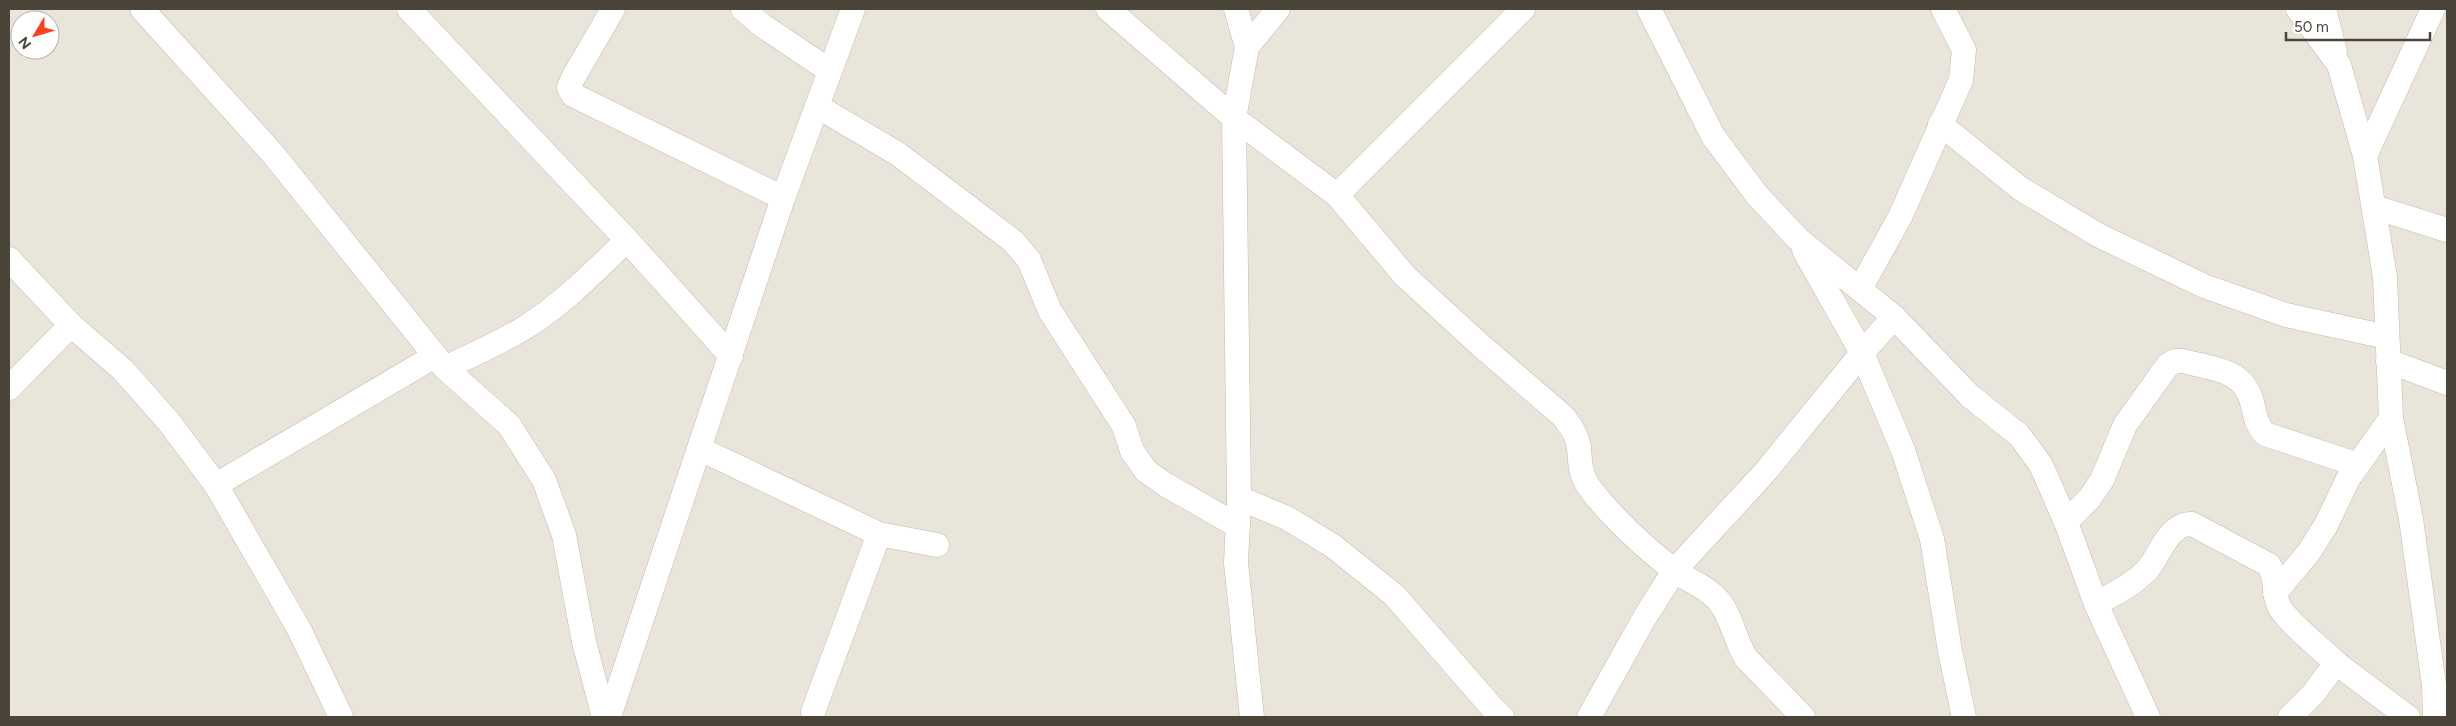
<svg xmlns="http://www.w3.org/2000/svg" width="2456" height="726" font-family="Figtree,sans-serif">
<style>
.residential{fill:#eae5da;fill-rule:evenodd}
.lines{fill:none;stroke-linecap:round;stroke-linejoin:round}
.minor-casing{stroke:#c2bbae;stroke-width:25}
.minor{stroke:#fff;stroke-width:24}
</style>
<rect width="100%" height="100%" fill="#f6f3ec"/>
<!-- residential -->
<path class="residential" d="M9 9H2447V717H9ZM20 20H50V50H20Z"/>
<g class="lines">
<!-- minor casing -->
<g class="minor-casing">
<g id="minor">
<polyline points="142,9 273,154 445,368 509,425 544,480 564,535 584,642 604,717"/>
<polyline points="409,9 627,240 731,356"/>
<polyline points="613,9 573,78 569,88 573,95 783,198"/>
<polyline points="743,9 763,26 830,71"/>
<polyline points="1108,9 1234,118 1239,498 1236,563 1252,717"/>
<polyline points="1236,9 1247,47"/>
<path d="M1278 9 1247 47 1234 118 1337 195 1405 276 1478 343 1564 417C1571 427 1577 435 1579 447 1580 461 1580 472 1587 484 1605 511 1648 551 1674 570 1688 581 1706 586 1718 600 1731 614 1735 641 1746 658L1803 717"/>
<polyline points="1649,9 1713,136 1757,195 1798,239 1894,317 1970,396 2019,435 2041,465 2066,522 2096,604 2148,717"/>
<polyline points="2298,9 2339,65 2365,156 2385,277 2391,418 2411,519 2434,685 2435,717"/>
<polyline points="2324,9 2335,52"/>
<polyline points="817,106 898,154 1013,241 1029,260 1050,311 1124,426 1132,451 1146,471 1166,485 1238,526"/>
<polyline points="1940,124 2021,189 2098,235 2204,286 2286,315 2387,337"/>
<polyline points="2365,156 2433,9"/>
<polyline points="1337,195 1523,9"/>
<polyline points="2374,207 2447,230"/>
<polyline points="1804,250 1862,353 1903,450 1932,539 1950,651 1964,717"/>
<polyline points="9,259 71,325 123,370 169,422 216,485 299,629 341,717"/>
<polyline points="1860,289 1900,217 1961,80 1964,50 1943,9"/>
<polyline points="2388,361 2447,383"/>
<path d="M445 368C470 356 497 344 521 330 561 306 594 272 627 240"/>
<polyline points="9,388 71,325"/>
<polyline points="700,449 879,534 937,545"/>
<polyline points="216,485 435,356"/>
<polyline points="1239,498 1287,518 1333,546 1394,595 1496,712 1502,717"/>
<path d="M2066 522 2089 499 2102 480 2125 425 2168 365 2175 361H2183C2212 369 2243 368 2252 402 2255 415 2256 424 2265 434L2358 465"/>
<polyline points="2275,593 2309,552 2326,525 2348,479 2391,418"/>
<path d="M2096 604C2114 594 2134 584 2148 569 2160 554 2170 522 2192 524L2269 565C2278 581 2272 591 2279 606 2285 620 2323 650 2336 663"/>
<polyline points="813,712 879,534"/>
<polyline points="609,717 783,198 853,9"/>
<polyline points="1589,717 1645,617 1674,571 1766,471 1862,353 1894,317"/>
<polyline points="2290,717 2313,694 2336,663 2408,717"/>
</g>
</g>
<!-- minor -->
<use href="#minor" class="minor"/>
</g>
<!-- border -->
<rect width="2456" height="726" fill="none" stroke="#4b4439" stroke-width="20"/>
<!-- north arrow -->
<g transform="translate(35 35) rotate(232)"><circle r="24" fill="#ffffff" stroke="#b7b4b0"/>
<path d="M0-4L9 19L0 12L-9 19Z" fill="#fc3f1d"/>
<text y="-8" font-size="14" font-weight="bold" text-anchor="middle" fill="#4b4439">N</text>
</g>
<!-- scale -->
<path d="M2286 32v8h144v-8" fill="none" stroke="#4b4439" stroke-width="2.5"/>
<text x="2294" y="32" font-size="15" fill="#4b4439" stroke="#ffffff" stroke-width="4" paint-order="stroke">50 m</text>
</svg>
